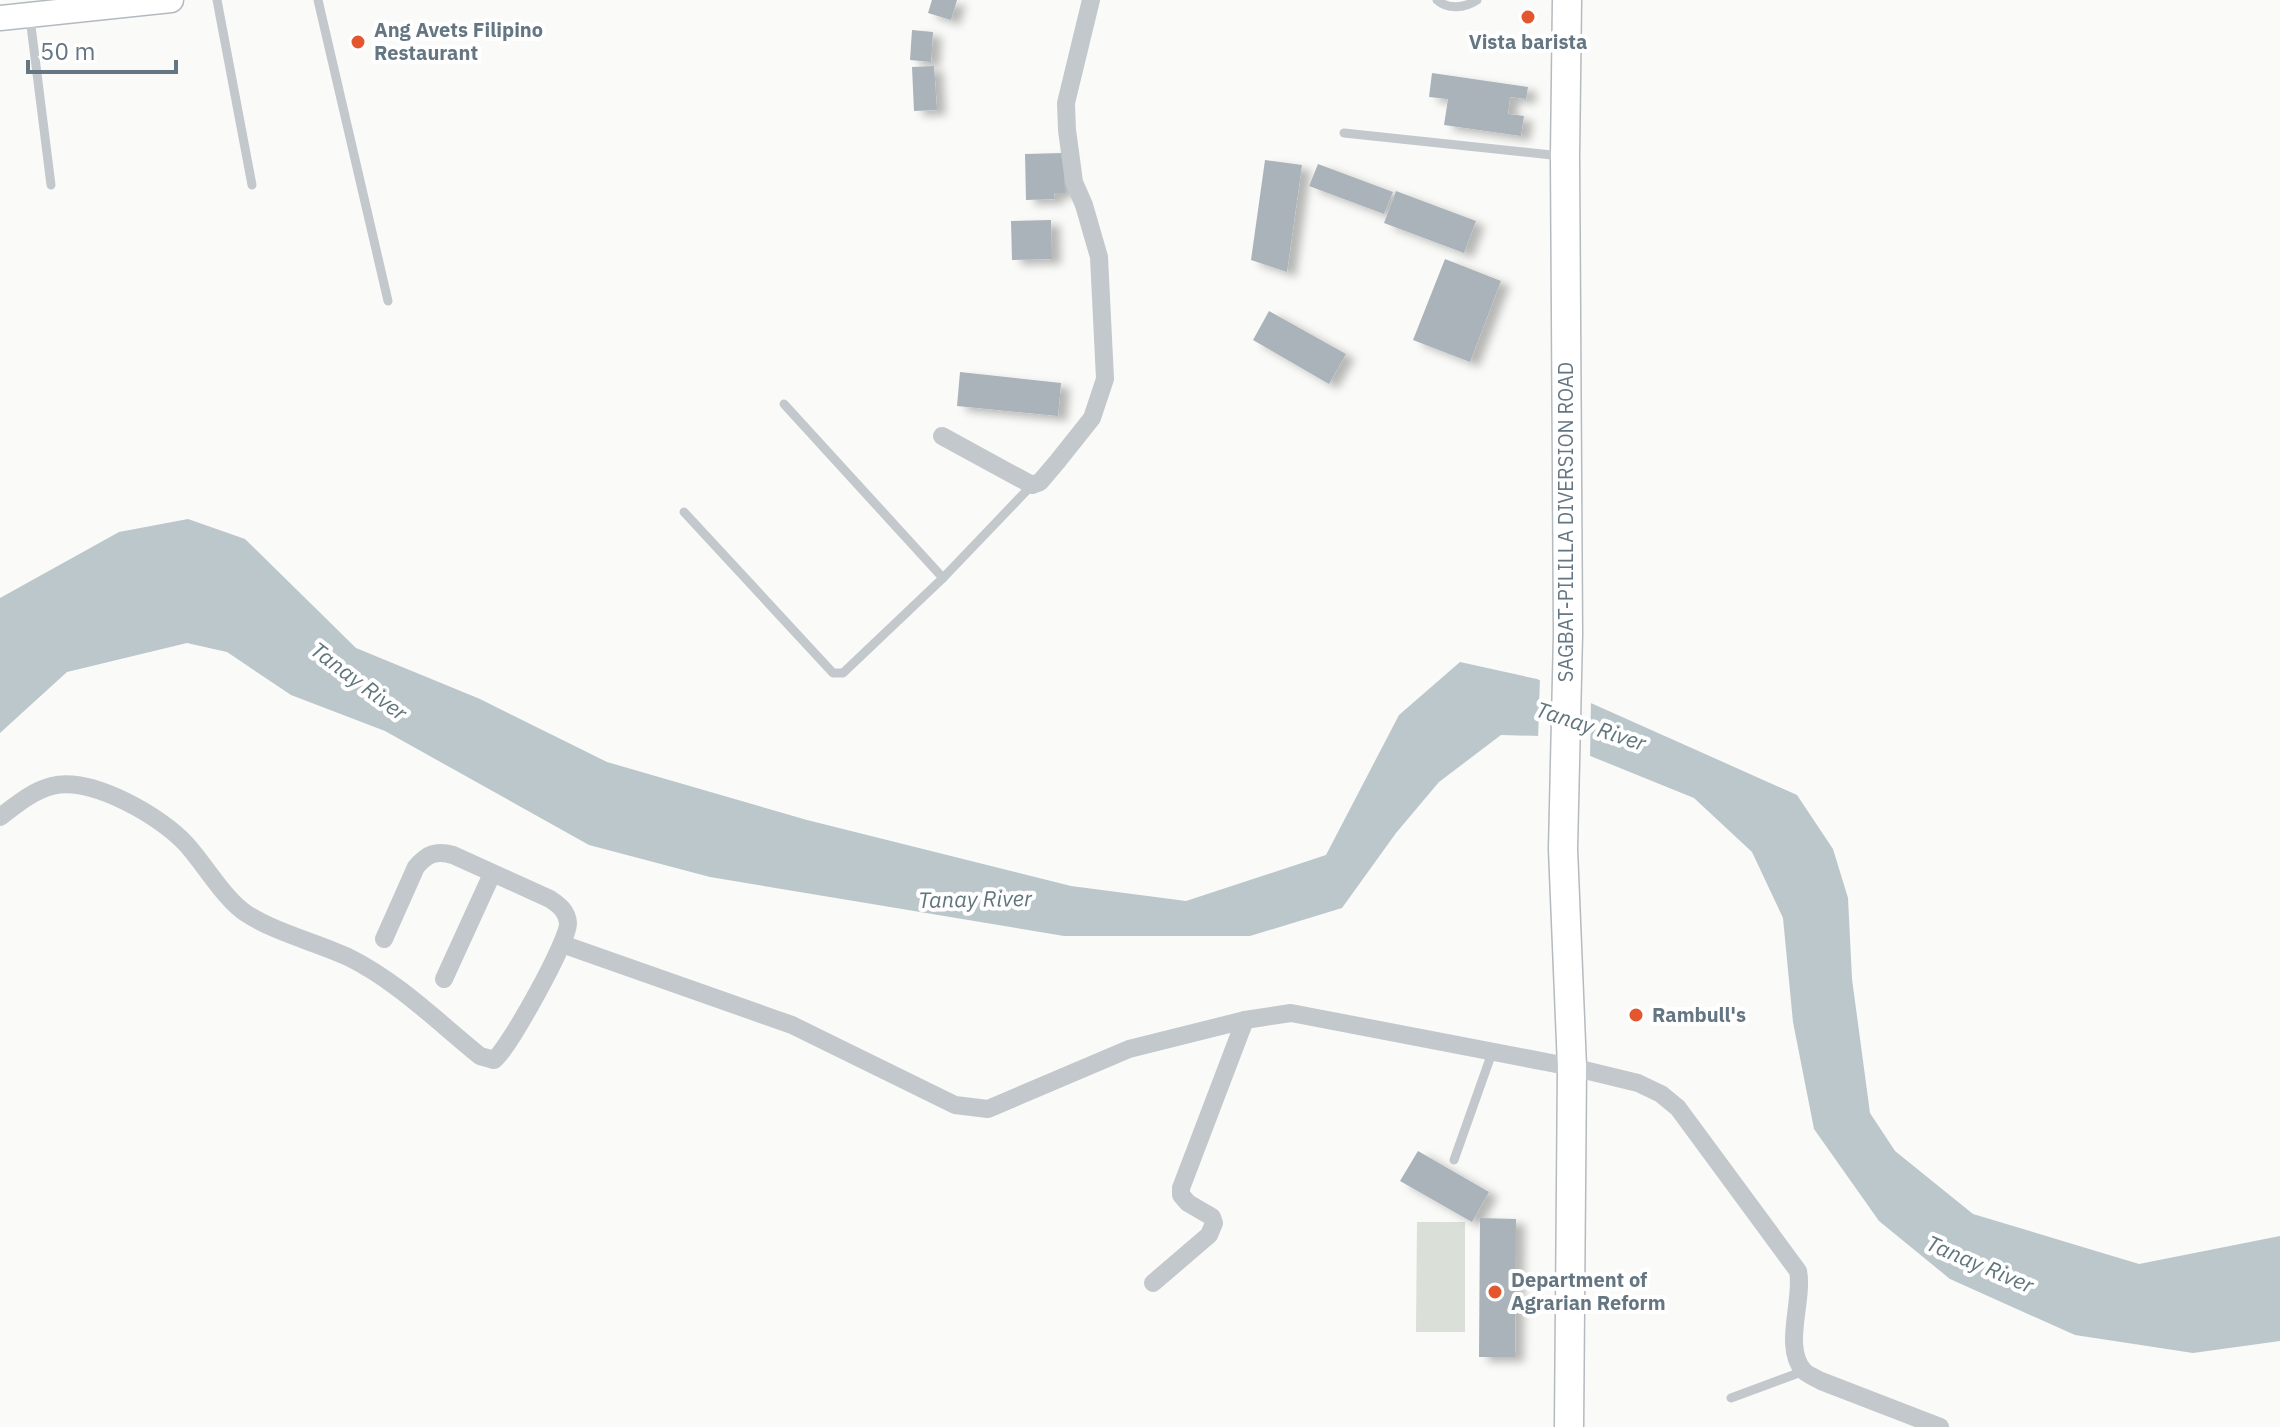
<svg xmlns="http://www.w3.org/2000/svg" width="2280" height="1427" font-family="'IBM Plex Sans',sans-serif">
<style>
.green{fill:#dadfd7}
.water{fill:#bbc7cb}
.pier{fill:#fafaf8}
.building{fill:#aab3b9;filter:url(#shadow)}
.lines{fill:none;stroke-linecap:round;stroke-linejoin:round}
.secondary-casing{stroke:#b3babf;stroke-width:27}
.primary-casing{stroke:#b5babe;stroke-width:31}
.service{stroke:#c3c8cc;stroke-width:9}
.minor{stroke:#c3c8cc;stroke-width:18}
.secondary{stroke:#fff;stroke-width:24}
.primary{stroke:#fff;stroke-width:28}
.poi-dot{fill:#e4572e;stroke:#fff;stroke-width:3}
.labels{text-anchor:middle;stroke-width:8;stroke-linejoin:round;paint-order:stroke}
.poi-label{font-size:20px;font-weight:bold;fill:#657683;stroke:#fff;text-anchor:start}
.street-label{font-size:20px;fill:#657683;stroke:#fff}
.water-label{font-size:22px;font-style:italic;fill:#60757c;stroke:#fff}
</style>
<defs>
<filter id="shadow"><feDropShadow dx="9" dy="5" stdDeviation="4" flood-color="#0004"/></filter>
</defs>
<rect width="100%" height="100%" fill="#fafaf8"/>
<!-- green -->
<polygon class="green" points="1417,1222 1465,1222 1465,1332 1416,1332"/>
<!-- water -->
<polygon class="water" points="188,519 245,539 356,648 480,699 607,762 807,820 1071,886 1186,901 1326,855 1399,715 1460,662 1537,679 1797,795 1833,849 1848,898 1852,979 1870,1113 1895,1151 1973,1214 2139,1264 2280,1236 2280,1341 2193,1353 2075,1335 1950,1279 1879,1221 1814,1129 1793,1022 1783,918 1752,852 1694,798 1541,736 1501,735 1439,782 1396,833 1342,908 1250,936 1064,936 710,877 589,845 385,731 291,695 227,652 187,643 67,672 0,733 0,598 119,532"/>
<!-- pier -->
<polygon class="pier" points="1540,676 1591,699 1590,760 1538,740"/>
<!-- building -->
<g class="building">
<polygon points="932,0 957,0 951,20 928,13"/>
<polygon points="912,30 933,32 931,62 910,60"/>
<polygon points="934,66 937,110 914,111 912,67"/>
<polygon points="1432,73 1528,87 1526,99 1510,97 1508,114 1524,116 1521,136 1444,125 1448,99 1429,97"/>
<polygon points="1064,153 1065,193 1054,193 1055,199 1026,200 1025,154"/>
<polygon points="1265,160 1302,165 1287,272 1251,260"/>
<polygon points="1318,164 1393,192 1384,214 1309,186"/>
<polygon points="1396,191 1476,221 1464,253 1384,223"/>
<polygon points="1051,220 1052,259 1012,260 1011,221"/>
<polygon points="1445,259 1501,281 1470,362 1413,340"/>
<polygon points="1269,311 1346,354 1329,384 1253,340"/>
<polygon points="960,372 1061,383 1058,416 957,406"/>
<polygon points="1418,1151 1489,1192 1472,1222 1400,1181"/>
<polygon points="1480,1218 1516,1219 1515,1357 1479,1357"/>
</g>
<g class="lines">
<!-- secondary casing -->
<g class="secondary-casing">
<polyline id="secondary" points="0,18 171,0"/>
</g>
<!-- primary casing -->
<g class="primary-casing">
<polyline id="primary" points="1567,0 1565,156 1568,634 1563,849 1572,1067 1569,1427"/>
</g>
<!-- service -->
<g class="service">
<polyline points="217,0 252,185"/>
<polyline points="318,0 388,301"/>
<path d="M1437 0C1448 10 1465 8 1477 0"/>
<polyline points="30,18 51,185"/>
<polyline points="1344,133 1561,156"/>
<polyline points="784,404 943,578"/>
<polyline points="684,512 833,673 843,673 943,578 1032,485"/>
<polyline points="1454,1160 1493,1050"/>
<polyline points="1731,1398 1804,1371"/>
</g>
<!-- minor -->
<g class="minor">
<polyline points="942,436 1032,485 1040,482 1057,462 1092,418 1105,379 1099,257 1084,205 1074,182 1067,130 1066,103 1091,0"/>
<path d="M0 817C16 805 32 791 52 786 91 776 161 816 187 845 205 865 225 900 247 914 277 933 315 942 348 957 397 981 438 1022 480 1056L494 1060C509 1048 569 940 568 923 567 911 559 905 550 899L453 855C436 850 427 854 416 867L384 939"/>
<path d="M562 944 792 1025 955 1105 988 1109 1129 1049 1245 1020 1291 1013 1572 1067 1638 1083 1661 1094 1678 1108 1798 1271C1804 1299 1782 1348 1804 1371 1808 1375 1816 1378 1821 1381L1940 1427"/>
<polyline points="444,979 492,874"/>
<polyline points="1153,1283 1209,1235 1214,1223 1212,1217 1188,1203 1181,1195 1181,1188 1245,1020"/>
</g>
<!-- secondary -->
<use href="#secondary" class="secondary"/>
<!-- primary -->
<use href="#primary" class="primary"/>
</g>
<!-- markers -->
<g class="poi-dot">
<circle cx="1528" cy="17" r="8"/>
<circle cx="358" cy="42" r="8"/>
<circle cx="1636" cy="1015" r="8"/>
<circle cx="1495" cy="1292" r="8"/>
</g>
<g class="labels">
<!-- poi labels -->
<g class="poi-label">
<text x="374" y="37">Ang Avets Filipino<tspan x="374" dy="23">Restaurant</tspan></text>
<text x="1528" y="49" text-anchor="middle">Vista barista</text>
<text x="1652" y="1022">Rambull's</text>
<text x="1511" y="1287">Department of<tspan x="1511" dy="23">Agrarian Reform</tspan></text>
</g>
<!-- street labels -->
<g class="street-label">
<text transform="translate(1566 522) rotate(-90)" y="7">SAGBAT-PILILLA DIVERSION ROAD</text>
</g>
<!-- water labels -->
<g class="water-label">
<text transform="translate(359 681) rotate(37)" y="8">Tanay River</text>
<text transform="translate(1591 726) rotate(18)" y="8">Tanay River</text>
<text transform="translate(975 899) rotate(-1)" y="8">Tanay River</text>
<text transform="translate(1980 1264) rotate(23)" y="8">Tanay River</text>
</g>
</g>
<!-- scale -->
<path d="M28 60v12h148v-12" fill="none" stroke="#657683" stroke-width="4"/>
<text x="40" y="60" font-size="24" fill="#657683" stroke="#ffffff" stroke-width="6" paint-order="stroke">50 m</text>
</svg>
